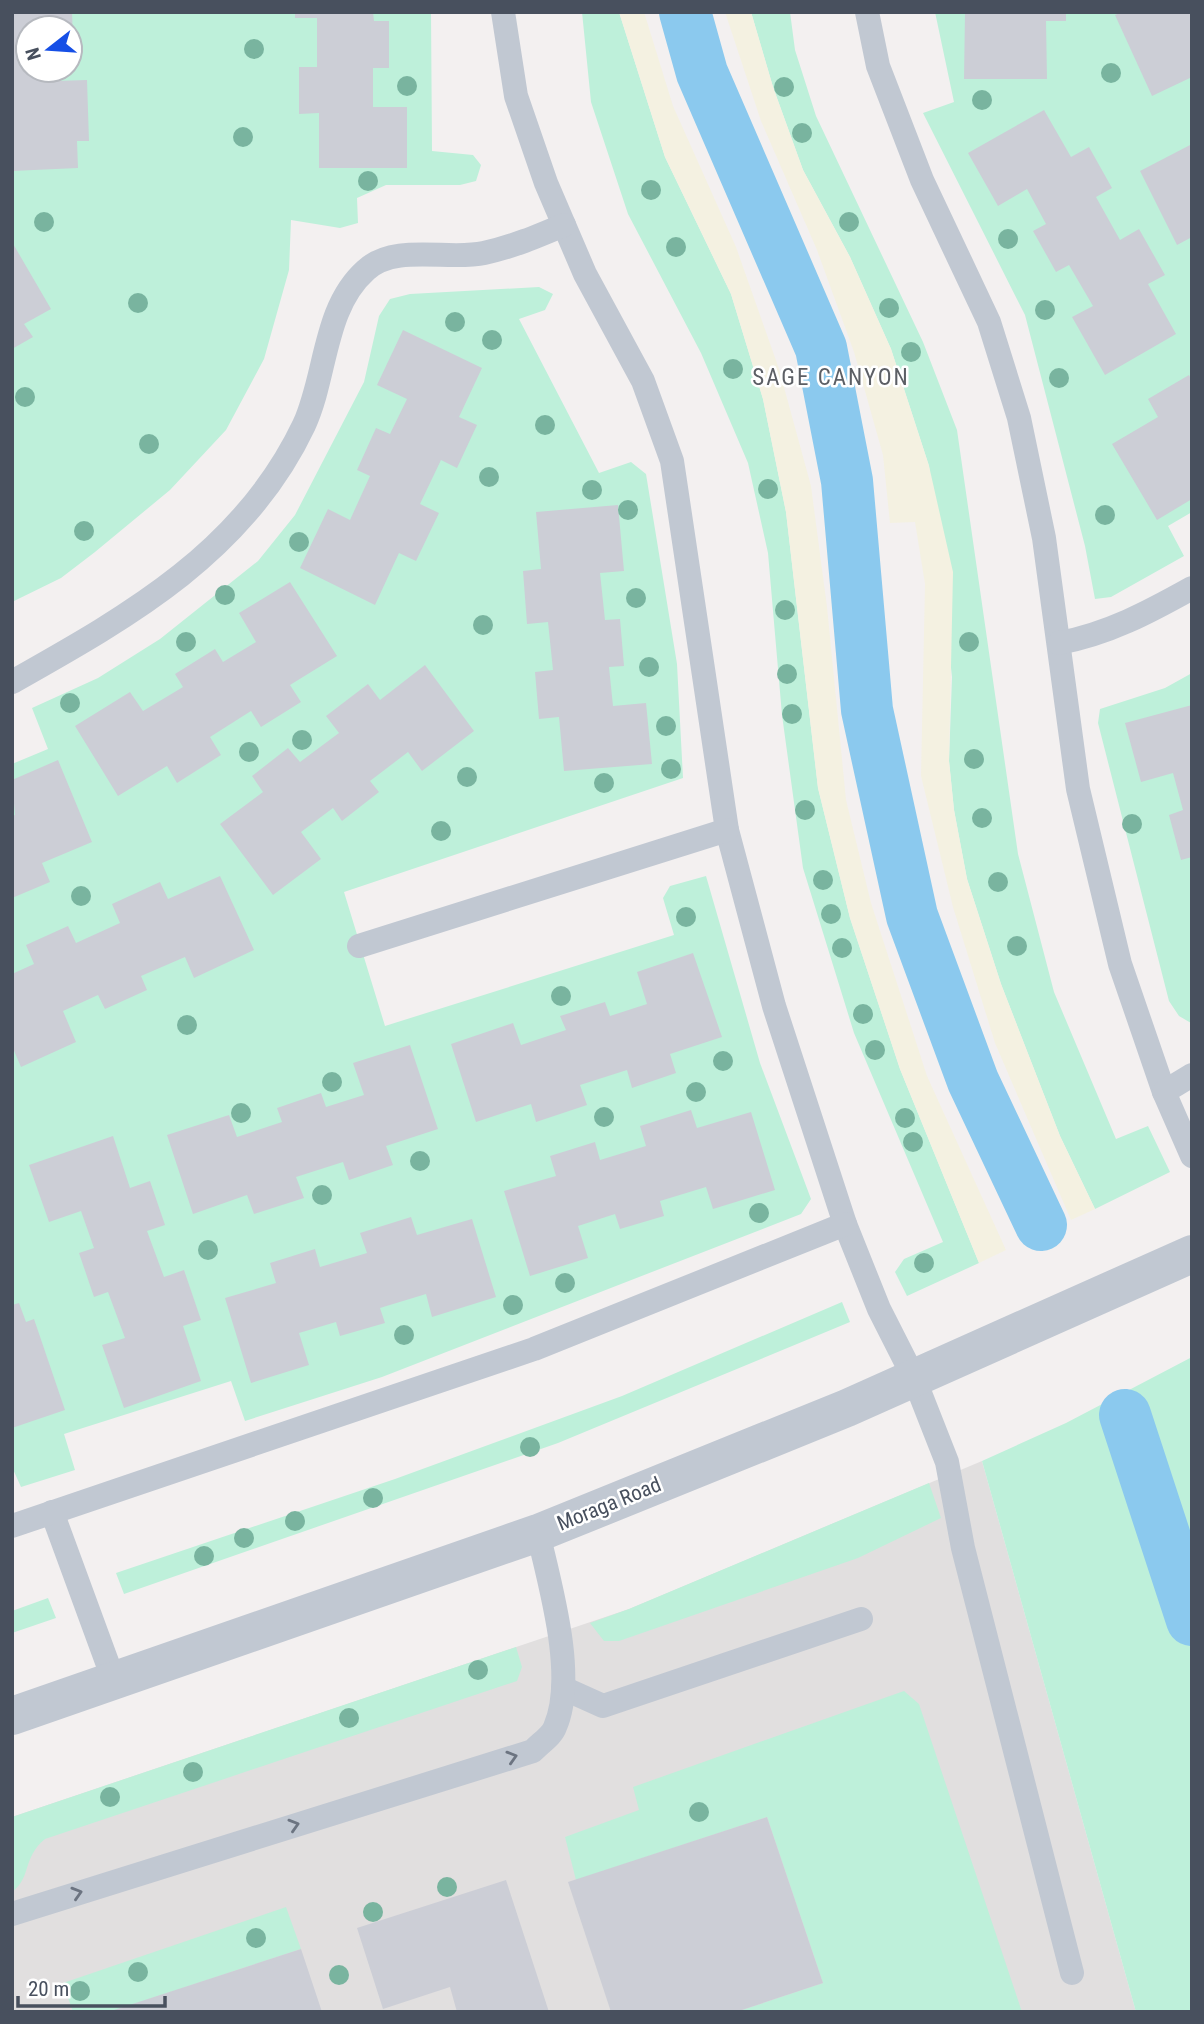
<svg xmlns="http://www.w3.org/2000/svg" width="1204" height="2024" font-family="'Roboto Condensed',sans-serif">
<style>
.education{fill:#e1dfdf}
.green{fill:#bef0da;fill-rule:evenodd}
.sand{fill:#f4f1e1}
.lines{fill:none;stroke-linecap:round;stroke-linejoin:round}
.canal{stroke:#8bc9ee;stroke-width:52}
.building{fill:#ccced6}
.service{stroke:#c1c8d2;stroke-width:24}
.tertiary{stroke:#c1c8d2;stroke-width:38}
.tree{fill:#79b49f}
.oneway{stroke:#6c7481}
.labels{text-anchor:middle;stroke-width:5;stroke-linejoin:round;paint-order:stroke}
.street-label{font-size:21px;fill:#48505e;stroke:#fff}
.neighbourhood-label{font-size:23px;letter-spacing:2px;fill:#5c5f65;stroke:#fff}
</style>
<rect width="100%" height="100%" fill="#f3f0f0"/>
<!-- education -->
<polygon class="education" points="982,1461 1136,2012 12,2012 12,1817 629,1609"/>
<!-- green -->
<g class="green">
<path d="M12 12H431L432 151 473 155 481 165 476 181 460 185H386L357 198 358 223 340 228 291 220 289 270 264 359 226 430 170 490 95 552 61 578 12 602ZM28 28H70V70H28Z"/>
<polygon points="582,12 619,12 665,157 731,294 763,399 786,512 818,788 850,918 900,1069 979,1263 907,1296 895,1272 904,1259 943,1242 854,1033 803,868 782,715 768,553 748,463 701,353 628,214 591,102"/>
<polygon points="751,12 790,12 795,50 816,116 923,342 957,430 1018,854 1054,992 1116,1139 1148,1126 1170,1172 1095,1209 1060,1136 1001,984 967,879 954,810 949,761 952,677 929,466 891,349 850,257 803,170 773,87"/>
<polygon points="935,12 1192,12 1192,512 1168,526 1184,556 1111,597 1095,599 1085,546 1025,315 923,113 954,102"/>
<polygon points="539,287 553,294 545,310 519,319 599,473 631,462 646,474 677,664 683,778 344,892 385,1026 674,935 663,898 670,886 706,876 760,1063 811,1199 801,1214 382,1377 245,1421 231,1381 64,1434 75,1470 21,1487 12,1467 12,764 48,749 32,708 98,678 160,639 258,561 295,515 364,382 379,316 390,299 410,294"/>
<polygon points="1192,673 1191,1023 1179,1016 1169,1001 1098,723 1100,709 1165,688"/>
<polygon points="842,1302 850,1322 558,1443 124,1594 116,1573 395,1479 622,1396"/>
<polygon points="1192,1357 1192,2012 1136,2012 982,1461 1066,1423"/>
<polygon points="929,1483 941,1518 858,1558 619,1641 604,1641 590,1623 629,1609"/>
<polygon points="48,1598 56,1618 12,1633 12,1611"/>
<path d="M516 1647 522 1667 517 1681 45 1839C22 1858 32 1877 12 1892V1817Z"/>
<polygon points="904,1691 919,1704 1022,2012 736,2012 823,1983 767,1817 576,1880 565,1837 639,1810 633,1787"/>
<polygon points="286,1907 301,1949 110,2012 73,2012 63,1983"/>
</g>
<!-- sand -->
<g class="sand">
<polygon points="619,12 644,12 673,106 736,247 779,369 811,486 827,607 846,800 871,903 927,1076 1006,1250 979,1263 900,1069 850,918 818,788 786,512 763,399 731,294 665,157"/>
<polygon points="725,12 751,12 773,87 803,170 850,257 891,349 929,466 953,572 949,761 954,810 967,879 1001,984 1060,1136 1095,1209 1071,1220 995,1043 953,907 921,776 925,584 915,522 890,523 883,455 854,352 817,250 761,121"/>
</g>
<g class="lines">
<!-- canal -->
<g class="canal">
<polyline points="685,12 702,73 821,348 847,481 867,710 912,916 973,1081 1041,1225"/>
<polyline points="1125,1415 1192,1620"/>
</g>
</g>
<!-- building -->
<g class="building">
<polygon points="12,12 72,12 74,65 70,65 70,28 28,28 28,70 54,70 55,81 87,80 89,141 77,141 78,168 12,171"/>
<polygon points="295,12 373,12 374,21 389,21 389,68 373,68 373,107 407,107 407,168 319,168 319,113 299,114 299,67 317,67 317,18 295,18"/>
<polygon points="1066,12 1066,21 1046,21 1047,79 964,79 965,13"/>
<polygon points="1122,12 1192,12 1192,77 1152,96 1115,15"/>
<polygon points="1044,110 1071,157 1089,147 1112,188 1096,197 1120,240 1139,229 1165,275 1148,284 1176,334 1105,375 1072,317 1093,306 1069,265 1056,272 1033,231 1046,224 1027,189 998,206 968,153"/>
<polygon points="1192,144 1192,237 1177,245 1140,171"/>
<polygon points="12,242 51,309 24,324 33,337 12,349"/>
<polygon points="403,330 482,368 459,417 477,425 457,468 441,460 420,504 439,513 416,561 399,553 375,605 300,568 328,509 350,520 370,476 357,470 376,428 390,434 407,399 377,385"/>
<polygon points="1189,375 1192,381 1192,499 1157,520 1112,444 1158,417 1148,399"/>
<polygon points="618,505 624,571 600,573 605,620 620,619 624,666 609,667 613,706 646,703 652,764 564,771 559,717 539,719 535,672 553,670 548,622 527,624 523,571 541,569 536,512"/>
<polygon points="290,582 337,656 290,685 301,702 261,727 251,711 210,737 221,755 177,783 167,766 118,796 75,726 130,692 143,711 183,687 175,674 215,649 223,662 256,642 239,613"/>
<polygon points="425,665 474,731 422,771 408,752 370,781 379,792 342,821 333,808 301,832 321,859 273,895 220,824 263,792 252,776 288,748 300,762 339,733 326,716 368,684 380,700"/>
<polygon points="1192,705 1192,857 1181,860 1169,815 1183,810 1173,773 1141,782 1125,723"/>
<polygon points="58,760 92,842 42,863 50,882 12,898 12,816 15,815 12,780"/>
<polygon points="220,876 254,950 194,978 185,957 141,976 147,990 105,1009 98,995 63,1011 76,1042 21,1067 12,1046 12,974 34,964 26,945 68,926 76,943 120,923 112,904 160,882 168,899"/>
<polygon points="693,953 722,1037 670,1054 676,1073 632,1088 627,1070 580,1085 587,1105 536,1122 531,1104 476,1122 451,1044 513,1023 521,1045 566,1030 560,1016 605,1002 610,1016 647,1004 637,972"/>
<polygon points="410,1045 438,1129 386,1146 393,1165 349,1180 343,1162 296,1177 304,1198 254,1214 247,1195 193,1214 167,1135 229,1115 237,1137 282,1122 277,1108 321,1093 326,1107 364,1095 353,1063"/>
<polygon points="691,1110 697,1128 751,1112 775,1190 713,1209 706,1187 660,1201 664,1216 620,1229 615,1214 578,1226 588,1258 530,1276 504,1191 556,1176 550,1156 595,1142 600,1160 646,1146 640,1126"/>
<polygon points="113,1136 130,1188 150,1181 165,1225 147,1231 164,1277 184,1270 201,1320 183,1326 201,1381 124,1408 102,1345 125,1338 108,1292 94,1297 79,1253 94,1248 81,1211 49,1222 29,1165"/>
<polygon points="411,1217 417,1235 472,1219 496,1297 432,1317 426,1294 380,1308 385,1323 340,1336 336,1322 299,1333 309,1365 251,1383 225,1298 276,1283 270,1263 315,1249 320,1267 367,1253 360,1233"/>
<polygon points="19,1303 26,1322 34,1319 65,1410 12,1428 12,1305"/>
<polygon points="767,1817 823,1983 736,2012 611,2012 568,1882"/>
<polygon points="506,1880 549,2012 457,2012 450,1987 383,2009 357,1928"/>
<polygon points="301,1949 322,2012 111,2012 111,2011"/>
</g>
<g class="lines">
<!-- service -->
<g class="service">
<polyline points="503,12 516,96 546,183 585,274 643,381 672,461 727,830 774,1006 845,1224 879,1309 914,1378 947,1462 963,1548 1072,1973"/>
<polyline points="867,12 878,66 922,180 989,322 1019,418 1044,538 1078,789 1120,964 1164,1092 1192,1156"/>
<path d="M1059 643C1108 634 1149 612 1192 588"/>
<path d="M12 682C129 616 244 552 304 425 327 375 323 308 366 270 395 243 449 261 484 253 512 247 538 236 564 225"/>
<polyline points="359,946 727,830"/>
<polyline points="1164,1092 1192,1075"/>
<polyline points="52,1512 114,1681"/>
<polyline points="12,1526 534,1349 845,1224"/>
<polyline points="563,1688 603,1706 861,1619"/>
<path d="M12 1914 533 1751C539 1744 552 1736 555 1727 577 1677 550 1585 538 1533"/>
</g>
<!-- tertiary -->
<polyline class="tertiary" points="12,1716 538,1533 847,1408 1192,1254"/>
</g>
<!-- trees -->
<g class="tree">
<circle cx="254" cy="49" r="10"/>
<circle cx="1111" cy="73" r="10"/>
<circle cx="407" cy="86" r="10"/>
<circle cx="784" cy="87" r="10"/>
<circle cx="982" cy="100" r="10"/>
<circle cx="802" cy="133" r="10"/>
<circle cx="243" cy="137" r="10"/>
<circle cx="368" cy="181" r="10"/>
<circle cx="651" cy="190" r="10"/>
<circle cx="44" cy="222" r="10"/>
<circle cx="849" cy="222" r="10"/>
<circle cx="1008" cy="239" r="10"/>
<circle cx="676" cy="247" r="10"/>
<circle cx="138" cy="303" r="10"/>
<circle cx="889" cy="308" r="10"/>
<circle cx="1045" cy="310" r="10"/>
<circle cx="455" cy="322" r="10"/>
<circle cx="492" cy="340" r="10"/>
<circle cx="911" cy="352" r="10"/>
<circle cx="733" cy="369" r="10"/>
<circle cx="1059" cy="378" r="10"/>
<circle cx="25" cy="397" r="10"/>
<circle cx="545" cy="425" r="10"/>
<circle cx="149" cy="444" r="10"/>
<circle cx="489" cy="477" r="10"/>
<circle cx="768" cy="489" r="10"/>
<circle cx="592" cy="490" r="10"/>
<circle cx="628" cy="510" r="10"/>
<circle cx="1105" cy="515" r="10"/>
<circle cx="84" cy="531" r="10"/>
<circle cx="299" cy="542" r="10"/>
<circle cx="225" cy="595" r="10"/>
<circle cx="636" cy="598" r="10"/>
<circle cx="785" cy="610" r="10"/>
<circle cx="483" cy="625" r="10"/>
<circle cx="186" cy="642" r="10"/>
<circle cx="969" cy="642" r="10"/>
<circle cx="649" cy="667" r="10"/>
<circle cx="787" cy="674" r="10"/>
<circle cx="70" cy="703" r="10"/>
<circle cx="792" cy="714" r="10"/>
<circle cx="666" cy="726" r="10"/>
<circle cx="302" cy="740" r="10"/>
<circle cx="249" cy="752" r="10"/>
<circle cx="974" cy="759" r="10"/>
<circle cx="671" cy="769" r="10"/>
<circle cx="467" cy="777" r="10"/>
<circle cx="604" cy="783" r="10"/>
<circle cx="805" cy="810" r="10"/>
<circle cx="982" cy="818" r="10"/>
<circle cx="1132" cy="824" r="10"/>
<circle cx="441" cy="831" r="10"/>
<circle cx="823" cy="880" r="10"/>
<circle cx="998" cy="882" r="10"/>
<circle cx="81" cy="896" r="10"/>
<circle cx="831" cy="914" r="10"/>
<circle cx="686" cy="917" r="10"/>
<circle cx="1017" cy="946" r="10"/>
<circle cx="842" cy="948" r="10"/>
<circle cx="561" cy="996" r="10"/>
<circle cx="863" cy="1014" r="10"/>
<circle cx="187" cy="1025" r="10"/>
<circle cx="875" cy="1050" r="10"/>
<circle cx="723" cy="1061" r="10"/>
<circle cx="332" cy="1082" r="10"/>
<circle cx="696" cy="1092" r="10"/>
<circle cx="241" cy="1113" r="10"/>
<circle cx="604" cy="1117" r="10"/>
<circle cx="905" cy="1118" r="10"/>
<circle cx="913" cy="1142" r="10"/>
<circle cx="420" cy="1161" r="10"/>
<circle cx="322" cy="1195" r="10"/>
<circle cx="759" cy="1213" r="10"/>
<circle cx="208" cy="1250" r="10"/>
<circle cx="924" cy="1263" r="10"/>
<circle cx="565" cy="1283" r="10"/>
<circle cx="513" cy="1305" r="10"/>
<circle cx="404" cy="1335" r="10"/>
<circle cx="530" cy="1447" r="10"/>
<circle cx="373" cy="1498" r="10"/>
<circle cx="295" cy="1521" r="10"/>
<circle cx="244" cy="1538" r="10"/>
<circle cx="204" cy="1556" r="10"/>
<circle cx="478" cy="1670" r="10"/>
<circle cx="349" cy="1718" r="10"/>
<circle cx="193" cy="1772" r="10"/>
<circle cx="110" cy="1797" r="10"/>
<circle cx="699" cy="1812" r="10"/>
<circle cx="447" cy="1887" r="10"/>
<circle cx="373" cy="1912" r="10"/>
<circle cx="256" cy="1938" r="10"/>
<circle cx="138" cy="1972" r="10"/>
<circle cx="339" cy="1975" r="10"/>
<circle cx="80" cy="1991" r="10"/>
</g>
<!-- one-way arrows -->
<defs><path id="oneway-chevron" d="M-2-3.5L2.5 0L-2 3.5" fill="none" stroke-width="1.6" stroke-linecap="round" stroke-linejoin="round" transform="scale(1.75)"/></defs>
<g class="oneway">
<use href="#oneway-chevron" transform="translate(512 1757) rotate(-17)"/>
<use href="#oneway-chevron" transform="translate(294 1825) rotate(-17)"/>
<use href="#oneway-chevron" transform="translate(77 1893) rotate(-17)"/>
</g>
<g class="labels">
<!-- street labels -->
<g class="street-label">
<text transform="translate(609 1504) rotate(-22)" y="7">Moraga Road</text>
</g>
<!-- neighbourhood labels -->
<g class="neighbourhood-label">
<text x="831" y="385">SAGE CANYON</text>
</g>
</g>
<!-- border -->
<rect width="1204" height="2024" fill="none" stroke="#48505e" stroke-width="28"/>
<!-- north arrow -->
<g transform="translate(49 49) rotate(253)"><circle r="33" fill="#ffffff" stroke="#b6b9bf" stroke-width="2"/>
<path d="M0-5L12 26L0 18L-12 26Z" fill="#164fe6"/>
<text y="-10" font-size="19" font-weight="bold" text-anchor="middle" fill="#48505e">N</text>
</g>
<!-- scale -->
<path d="M18 1996v10h147v-10" fill="none" stroke="#48505e" stroke-width="3.5"/>
<text x="28" y="1996" font-size="21" fill="#48505e" stroke="#ffffff" stroke-width="5" paint-order="stroke">20 m</text>
</svg>
